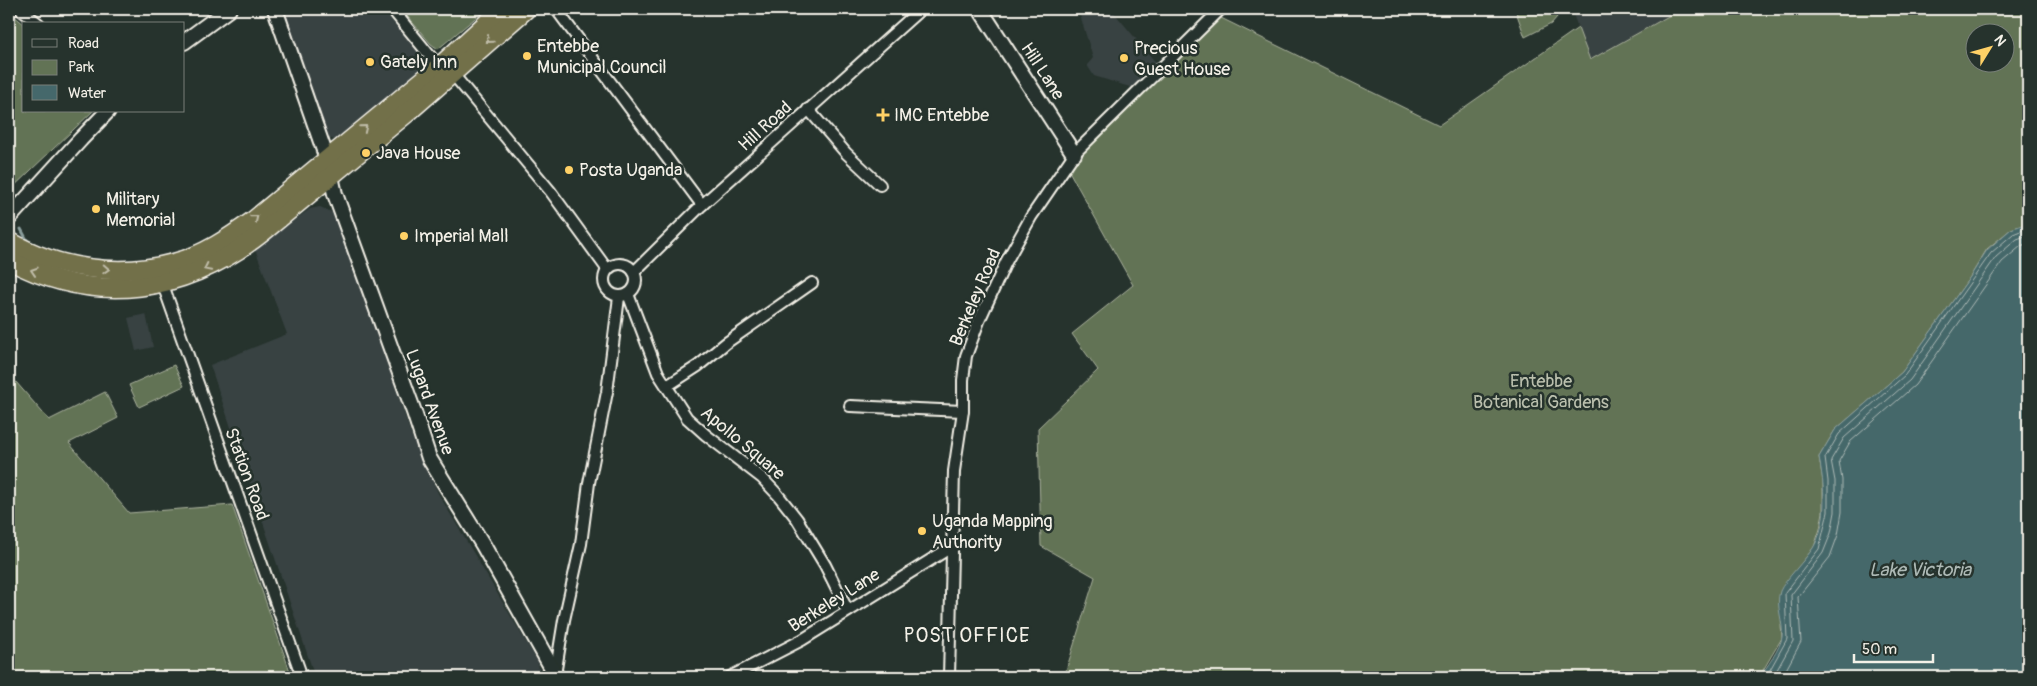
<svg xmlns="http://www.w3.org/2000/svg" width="2037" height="686" font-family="Pangolin,sans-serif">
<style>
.built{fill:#384242}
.green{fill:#627355;stroke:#abb29e;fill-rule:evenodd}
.water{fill:#45686b;stroke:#8b9f9d}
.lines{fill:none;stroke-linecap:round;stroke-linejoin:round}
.shore{stroke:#aebab6;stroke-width:1}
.stream{stroke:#8b9f9d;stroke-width:3}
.street-casing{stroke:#f4f1e8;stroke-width:14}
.secondary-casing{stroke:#f4f1e8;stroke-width:18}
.highway-casing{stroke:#f4f1e8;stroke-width:21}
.street{stroke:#26332d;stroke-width:10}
.secondary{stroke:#26332d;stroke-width:14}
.highway{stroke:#726f4a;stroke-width:18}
.oneway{stroke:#c0bda9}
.poi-dot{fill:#ffd166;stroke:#26332d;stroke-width:2}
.labels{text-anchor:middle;stroke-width:5;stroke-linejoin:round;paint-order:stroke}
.poi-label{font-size:18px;fill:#f4f1e8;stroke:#26332d;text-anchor:start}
.street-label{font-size:18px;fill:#f4f1e8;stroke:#26332d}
.park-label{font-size:18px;fill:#babfad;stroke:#26332d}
.water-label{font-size:19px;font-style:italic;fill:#aebab6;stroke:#26332d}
.quarter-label{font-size:20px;letter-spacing:1px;fill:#f4f1e8;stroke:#26332d}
</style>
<rect width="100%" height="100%" fill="#26332d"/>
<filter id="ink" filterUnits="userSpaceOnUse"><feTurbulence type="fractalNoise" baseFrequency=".02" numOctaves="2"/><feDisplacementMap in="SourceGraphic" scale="10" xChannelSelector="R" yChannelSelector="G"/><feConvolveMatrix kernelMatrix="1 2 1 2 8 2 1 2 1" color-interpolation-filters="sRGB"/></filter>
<g filter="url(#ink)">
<!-- built -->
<g class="built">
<polygon points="279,9 382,9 421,55 422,69 336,140 328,138 325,134"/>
<polygon points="1087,9 1111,9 1157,64 1133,88 1094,76 1087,65 1093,58 1080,15"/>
<polygon points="1571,9 1681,9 1590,60"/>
<polygon points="320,207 338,215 411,434 438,493 538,662 540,677 315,677 210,365 287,334 255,249 310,209"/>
<polygon points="146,314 153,347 136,351 128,318"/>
</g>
<!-- green -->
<g class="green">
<polygon points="401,9 486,9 438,49 431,44"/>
<polygon points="1515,9 1555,9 1557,17 1551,24 1525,37"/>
<path d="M1681 9H2028V223L2011 229 1987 249 1970 277 1902 372 1835 430 1819 457 1823 481V512L1820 529 1814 547 1794 573 1781 625 1782 638 1759 677H1064L1095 577 1041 546 1038 428 1098 370 1072 334 1133 285 1065 164 1210 25 1221 18 1439 125 1578 28 1590 60ZM1974 32H2004V62H1974Z"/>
<polygon points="9,12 24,24 24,111 93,111 9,191"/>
<polygon points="174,365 184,386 139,407 129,385"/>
<polygon points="9,374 49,420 105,392 118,418 69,443 129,513 232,505 292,677 9,677"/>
</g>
<!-- water -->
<path class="water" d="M2028 223V677H1759C1766 669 1781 647 1782 637 1784 622 1775 606 1780 591 1784 581 1806 559 1813 548 1829 522 1824 485 1819 457L1835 430 1902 372 1970 277 1987 250 2011 229Z"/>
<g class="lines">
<!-- shore -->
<g class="shore">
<polyline points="1766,677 1787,639 1785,593 1819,549 1828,512 1828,481 1825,458 1839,434 1905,375 1991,253 2013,234 2028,228"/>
<polyline points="1773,677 1793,641 1791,595 1823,553 1831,533 1835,512 1835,481 1831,460 1844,438 1910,380 1996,257 2017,239 2028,235"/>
<polyline points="1782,677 1801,642 1798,597 1830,557 1838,535 1842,512 1842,480 1839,461 1850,442 1915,385 2002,262 2021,246 2028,243"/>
</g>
<!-- stream -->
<g class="stream">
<polyline points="9,183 12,183"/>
<polyline points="21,229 27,240 34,244"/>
</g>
<!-- street casing -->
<g class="street-casing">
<g id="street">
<polyline points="20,9 39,24"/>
<polyline points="392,9 439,67"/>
<polyline points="556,9 702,205"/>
<polyline points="452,73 551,192 607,269"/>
<polyline points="808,109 846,153 880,185"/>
<circle cx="620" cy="280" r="16"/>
<polyline points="634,272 702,205 921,9"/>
<polyline points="162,282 302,677"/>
<polyline points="628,294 658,373 687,418 706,435 762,478 778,495 797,519 825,565 848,611"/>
<polyline points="667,386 698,366 726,343 812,283"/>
<polyline points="850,406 963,411"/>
<polyline points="555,675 564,620 581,544 589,483 607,392 619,297"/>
<polyline points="730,677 802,640 953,546"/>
<polyline points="949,677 954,471 963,411 963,380 966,356 979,321 1006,262 1031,217 1074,154 1221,9"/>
</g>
</g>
<!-- secondary casing -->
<g class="secondary-casing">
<g id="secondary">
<polyline points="275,9 327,159 335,194 414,412 429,458 483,545 557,677"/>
<polyline points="980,9 1074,154"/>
<polyline points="184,42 229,9"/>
<polyline points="9,218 81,139 108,111"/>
</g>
</g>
<!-- highway casing -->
<g class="highway-casing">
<g id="highway">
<path d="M9 241C57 269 119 278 174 263 204 255 229 238 254 220L439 67 502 9"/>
<path d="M9 260C97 307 186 293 263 232L407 113 526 9"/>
</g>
</g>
<!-- street -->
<use href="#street" class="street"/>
<!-- secondary -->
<use href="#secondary" class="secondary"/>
<!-- highway -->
<use href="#highway" class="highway"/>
</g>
<!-- one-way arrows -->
<defs><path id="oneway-chevron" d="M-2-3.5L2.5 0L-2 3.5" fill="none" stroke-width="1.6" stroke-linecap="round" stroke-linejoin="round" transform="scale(1.25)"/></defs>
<g class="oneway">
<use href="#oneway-chevron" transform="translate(489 40) rotate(140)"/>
<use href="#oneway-chevron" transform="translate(364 128) rotate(-39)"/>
<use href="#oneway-chevron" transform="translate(255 218) rotate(-39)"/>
<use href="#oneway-chevron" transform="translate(207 268) rotate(154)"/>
<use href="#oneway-chevron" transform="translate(106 269) rotate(3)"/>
<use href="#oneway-chevron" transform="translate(34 271) rotate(-162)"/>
</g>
</g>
<!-- markers -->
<g class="poi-dot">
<circle cx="527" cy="56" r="5"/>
<circle cx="1124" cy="58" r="5"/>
<circle cx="370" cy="62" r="5"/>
<path d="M880.5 107.5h5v5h5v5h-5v5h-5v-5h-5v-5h5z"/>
<circle cx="366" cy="153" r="5"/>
<circle cx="569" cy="170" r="5"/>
<circle cx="96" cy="209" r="5"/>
<circle cx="404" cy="236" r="5"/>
<circle cx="922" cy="531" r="5"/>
</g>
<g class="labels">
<!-- poi labels -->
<g class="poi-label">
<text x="537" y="52">Entebbe<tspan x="537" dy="21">Municipal Council</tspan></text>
<text x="1134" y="54">Precious<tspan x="1134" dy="21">Guest House</tspan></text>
<text x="380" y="68">Gately Inn</text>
<text x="894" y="121">IMC Entebbe</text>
<text x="376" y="159">Java House</text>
<text x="579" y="176">Posta Uganda</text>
<text x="106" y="205">Military<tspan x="106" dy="21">Memorial</tspan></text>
<text x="414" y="242">Imperial Mall</text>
<text x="932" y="527">Uganda Mapping<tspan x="932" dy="21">Authority</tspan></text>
</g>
<!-- street labels -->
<g class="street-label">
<text transform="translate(1043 71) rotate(57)" y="6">Hill Lane</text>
<text transform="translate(765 126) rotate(-42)" y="6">Hill Road</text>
<text transform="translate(975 297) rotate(-67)" y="6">Berkeley Road</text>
<text transform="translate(430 402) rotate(70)" y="6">Lugard Avenue</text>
<text transform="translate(743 443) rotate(40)" y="6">Apollo Square</text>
<text transform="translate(247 474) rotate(70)" y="6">Station Road</text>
<text transform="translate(834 600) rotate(-32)" y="6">Berkeley Lane</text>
</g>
<!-- park labels -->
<g class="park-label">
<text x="1541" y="387">Entebbe<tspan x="1541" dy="21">Botanical Gardens</tspan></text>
</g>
<!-- water labels -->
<g class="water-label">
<text x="1920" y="576">Lake Victoria</text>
</g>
<!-- quarter labels -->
<g class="quarter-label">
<text x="967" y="642">POST OFFICE</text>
</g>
</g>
<!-- margin -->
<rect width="2037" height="686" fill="none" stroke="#26332d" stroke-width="30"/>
<rect x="15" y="15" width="2007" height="656" fill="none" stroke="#f4f1e8" stroke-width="2" filter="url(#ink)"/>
<!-- legend -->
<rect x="22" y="22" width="162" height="90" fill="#26332d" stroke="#787f78"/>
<rect x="32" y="39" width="25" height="8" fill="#26332d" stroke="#787f78"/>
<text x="68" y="48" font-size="15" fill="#f4f1e8">Road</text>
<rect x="32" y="60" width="25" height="15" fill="#627355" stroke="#787f78"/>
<text x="68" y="72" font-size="15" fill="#f4f1e8">Park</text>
<rect x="32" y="85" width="25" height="15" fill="#45686b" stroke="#787f78"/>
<text x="68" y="98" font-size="15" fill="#f4f1e8">Water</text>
<!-- north arrow -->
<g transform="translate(1990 48) rotate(53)"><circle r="24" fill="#26332d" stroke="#787f78"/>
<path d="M0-4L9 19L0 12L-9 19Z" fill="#ffd166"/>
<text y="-8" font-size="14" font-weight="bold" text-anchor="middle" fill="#f4f1e8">N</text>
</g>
<!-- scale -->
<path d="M1854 654v8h79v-8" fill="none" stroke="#f4f1e8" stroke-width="2.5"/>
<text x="1862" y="654" font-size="15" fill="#f4f1e8" stroke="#26332d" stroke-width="4" paint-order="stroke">50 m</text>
</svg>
